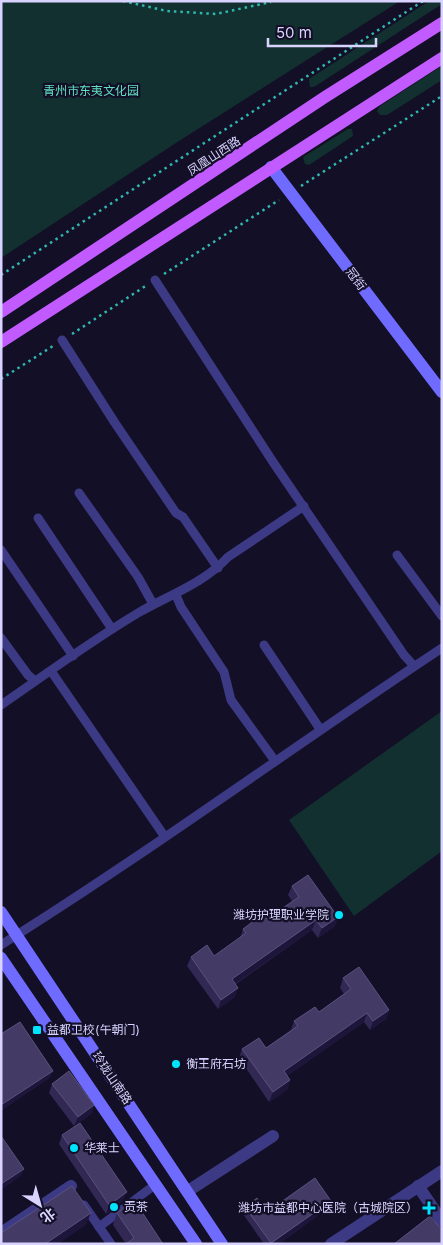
<svg xmlns="http://www.w3.org/2000/svg" width="443" height="1245" font-family="Inter,'Noto Sans SC',sans-serif">
<style>
.green{fill:#12302f}
.lines{fill:none;stroke-linecap:round;stroke-linejoin:round}
.path{stroke:#2fb8b0;stroke-width:2.5;stroke-dasharray:2.5 4;stroke-linecap:butt}
.lane{stroke:#3d3a85;stroke-width:9}
.street{stroke:#3d3a85;stroke-width:12}
.secondary{stroke:#6f6bff;stroke-width:12}
.primary{stroke:#c25bff;stroke-width:12}
.wall{fill:#312854}
.shaded-wall{fill:#1d163a}
.building{fill:#433a66;stroke:#5a527e}
.poi-dot{fill:#00e5ff;stroke:#130f26;stroke-width:2}
.labels{text-anchor:middle;stroke-width:4.5;stroke-linejoin:round;paint-order:stroke}
.park-label{font-size:12px;fill:#5fe0c0;stroke:#130f26}
.street-label{font-size:12px;fill:#d9d4ff;stroke:#130f26}
.poi-label{font-size:12px;fill:#d9d4ff;stroke:#130f26;text-anchor:start}
</style>
<rect width="100%" height="100%" fill="#130f26"/>
<!-- green -->
<g class="green">
<polygon points="1,1 400,1 179,141 1,258"/>
<polygon points="429,1 442,1 442,4 314,87 310,87 309,79"/>
<polygon points="442,66 442,80 387,115 380,115 377,111 380,106"/>
<polygon points="348,129 352,129 353,136 309,165 305,164 303,157"/>
<polygon points="442,711 442,851 354,916 289,820"/>
</g>
<g class="lines">
<!-- path -->
<g class="path">
<polyline points="123,1 167,11 216,14 271,2"/>
<polyline points="301,186 442,96"/>
<polyline points="164,274 279,200"/>
<polyline points="1,275 423,1"/>
<polyline points="72,334 147,285"/>
<polyline points="1,379 53,346"/>
</g>
<!-- lane -->
<g class="lane">
<polyline points="155,280 273,462 404,655 414,666"/>
<polyline points="62,340 115,423 176,513 183,517 218,568"/>
<polyline points="79,493 138,577 153,604"/>
<polyline points="38,518 112,629"/>
<polyline points="1,550 73,656"/>
<polyline points="397,555 442,616"/>
<polyline points="176,595 181,607 224,672 231,700 275,761"/>
<polyline points="1,638 28,675 35,681"/>
<polyline points="264,645 320,729"/>
<polyline points="51,671 165,837"/>
<path d="M1 705C46 674 91 641 138 613 169 595 203 584 228 557L304 506"/>
<path d="M1 945C151 851 294 746 442 648"/>
<polyline points="84,1205 111,1244"/>
<polyline points="99,1227 156,1184"/>
</g>
<!-- street -->
<g class="street">
<polyline points="418,1186 442,1221"/>
<polyline points="188,1191 273,1136"/>
<polyline points="1,1233 71,1186"/>
<polyline points="331,1244 442,1171"/>
</g>
<!-- secondary -->
<g class="secondary">
<polyline points="271,167 442,392"/>
<polyline points="1,912 222,1244"/>
<polyline points="1,958 196,1244"/>
</g>
<!-- primary -->
<g class="primary">
<polyline points="1,312 325,97 442,23"/>
<polyline points="1,342 442,58"/>
</g>
</g>
<!-- wall -->
<g class="wall">
<polygon points="292,886 338,917 334,927 318,938 312,930 236,984 235,997 218,1009 187,966 191,957 214,956 240,938 243,929 267,919 292,901 288,895"/>
<polygon points="343,978 389,1010 386,1019 370,1030 364,1022 287,1076 290,1080 287,1090 269,1102 239,1058 242,1049 266,1048 291,1030 294,1021 319,1012 344,994 340,988"/>
<polygon points="52,1084 94,1105 91,1114 74,1126 49,1093"/>
<polygon points="62,1135 123,1201 106,1214 59,1144"/>
<polygon points="331,1201 328,1208 279,1244 264,1244 243,1214 245,1207 267,1212"/>
<polygon points="117,1213 163,1244 126,1244 113,1225"/>
</g>
<!-- shaded-wall -->
<g class="shaded-wall">
<polygon points="338,917 334,927 318,938 322,928"/>
<polygon points="316,920 312,930 229,988 232,979"/>
<polygon points="238,988 235,997 218,1009 221,1000"/>
<polygon points="389,1010 386,1019 370,1030 373,1021"/>
<polygon points="367,1013 364,1022 280,1081 284,1071"/>
<polygon points="53,1071 50,1078 1,1111 1,1105"/>
<polygon points="290,1080 287,1090 269,1102 273,1092"/>
<polygon points="94,1105 91,1114 74,1126 78,1117"/>
<polygon points="24,1169 21,1176 1,1190 1,1184"/>
<polygon points="127,1192 123,1201 106,1214 109,1205"/>
<polygon points="331,1201 328,1208 279,1244 271,1244"/>
<polygon points="91,1213 86,1225 58,1244 45,1244"/>
</g>
<!-- building -->
<g class="building">
<polygon points="308,875 338,917 322,928 316,920 232,979 238,988 221,1000 191,957 207,945 214,956 246,933 243,929 263,914 267,919 299,897 292,886"/>
<polygon points="359,967 389,1010 373,1021 367,1013 284,1071 290,1080 273,1092 242,1049 259,1038 266,1048 298,1026 294,1021 315,1007 319,1012 351,989 343,978"/>
<polygon points="20,1022 53,1071 1,1105 1,1034"/>
<polygon points="69,1071 94,1105 78,1117 52,1084"/>
<polygon points="80,1123 127,1192 109,1205 62,1135"/>
<polygon points="1,1136 24,1169 1,1184"/>
<polygon points="315,1178 331,1201 271,1243 245,1207 257,1198 267,1212"/>
<polygon points="72,1186 91,1213 45,1244 1,1244 1,1233"/>
<polygon points="134,1200 163,1244 126,1244 134,1238 117,1213"/>
<polygon points="430,1216 442,1230 442,1244 394,1244"/>
</g>
<!-- markers -->
<g class="poi-dot">
<circle cx="339" cy="915" r="5"/>
<rect x="32" y="1025" width="10" height="10" rx="2.5"/>
<circle cx="176" cy="1064" r="5"/>
<circle cx="74" cy="1148" r="5"/>
<circle cx="114" cy="1207" r="5"/>
<path d="M426.5 1200.5h5v5h5v5h-5v5h-5v-5h-5v-5h5z"/>
</g>
<g class="labels">
<!-- park labels -->
<g class="park-label">
<text x="91" y="95">青州市东夷文化园</text>
</g>
<!-- street labels -->
<g class="street-label">
<text transform="translate(214 156) rotate(-33)" y="4">凤凰山西路</text>
<text transform="translate(356 279) rotate(53)" y="4">冠街</text>
<text transform="translate(112 1078) rotate(56)" y="4">玲珑山南路</text>
</g>
<!-- poi labels -->
<g class="poi-label">
<text x="329" y="919" text-anchor="end">潍坊护理职业学院</text>
<text x="47" y="1034">益都卫校(午朝门)</text>
<text x="186" y="1068">衡王府石坊</text>
<text x="84" y="1152">华莱士</text>
<text x="124" y="1211">贡茶</text>
<text x="418" y="1212" text-anchor="end">潍坊市益都中心医院（古城院区）</text>
</g>
</g>
<!-- border -->
<rect width="443" height="1245" fill="none" stroke="#d9d4ff" stroke-width="5"/>
<!-- north arrow -->
<g transform="translate(40 1205) rotate(143)" stroke="#130f26" stroke-width="4" paint-order="stroke">
<path d="M0-4L9 19L0 12L-9 19Z" fill="#d9d4ff"/>
<text y="-8" font-size="14" font-weight="bold" text-anchor="middle" fill="#d9d4ff">北</text>
</g>
<!-- scale -->
<path d="M268 38v8h108v-8" fill="none" stroke="#d9d4ff" stroke-width="2.5"/>
<text x="276" y="38" font-size="15" fill="#d9d4ff" stroke="#130f26" stroke-width="4" paint-order="stroke">50 m</text>
</svg>
